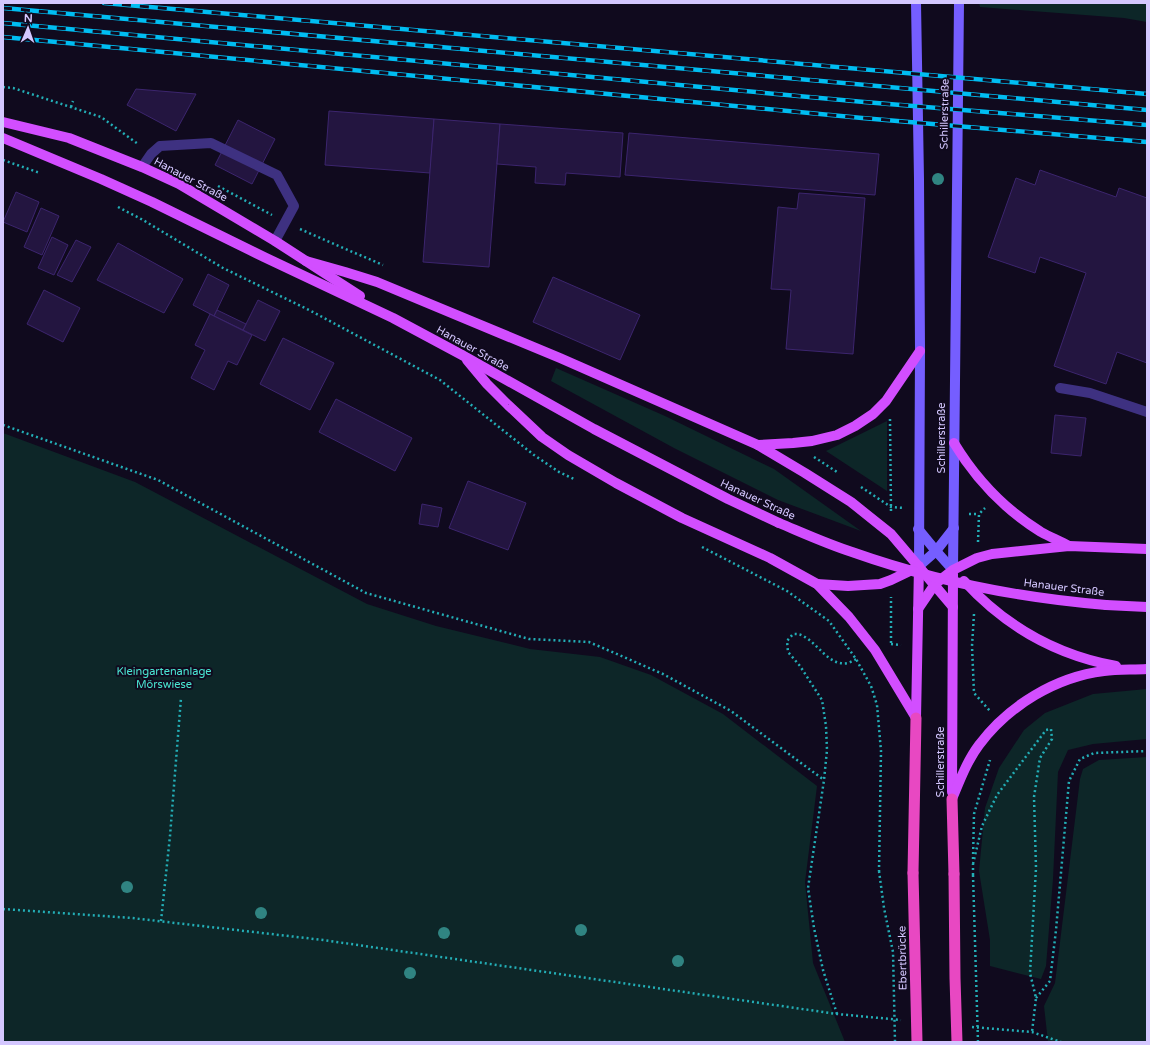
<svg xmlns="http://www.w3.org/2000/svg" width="1150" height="1045" font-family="'Varela Round',sans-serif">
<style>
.green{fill:#0d2628}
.building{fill:#231540;stroke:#3c256e}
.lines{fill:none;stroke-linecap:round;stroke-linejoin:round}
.path{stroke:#23aeb6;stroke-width:2.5;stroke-dasharray:2 3;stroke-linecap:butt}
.service{stroke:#3e3181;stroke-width:10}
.secondary{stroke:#755eff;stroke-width:10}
.primary{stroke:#d24eff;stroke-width:10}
.trunk{stroke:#e848c2;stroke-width:11}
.rail-casing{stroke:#00bdf2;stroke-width:4.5}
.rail{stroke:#100a1e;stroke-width:3;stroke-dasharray:9;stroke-linecap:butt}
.path-bridge{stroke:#23aeb6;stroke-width:2.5;stroke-dasharray:2 3;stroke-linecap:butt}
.primary-bridge{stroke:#d24eff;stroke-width:10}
.trunk-bridge{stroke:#e848c2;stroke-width:11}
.tree{fill:#308482}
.labels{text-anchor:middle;stroke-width:4;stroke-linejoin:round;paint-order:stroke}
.street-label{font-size:11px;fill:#d4c7ff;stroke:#100a1e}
.park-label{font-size:11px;fill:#4ae7d3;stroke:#100a1e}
</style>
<rect width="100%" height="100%" fill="#100a1e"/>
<!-- green -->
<g class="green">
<polygon points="979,3 1147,3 1147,22 1124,18 980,7"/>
<polygon points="556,368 665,416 774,469 861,531 778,500 674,448 551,381"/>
<polygon points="887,421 887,491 826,451"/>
<polygon points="3,433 135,482 367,604 436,626 530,649 600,657 651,675 723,714 817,786 805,882 813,963 845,1042 3,1042"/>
<polygon points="1147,689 1147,739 1093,744 1068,750 1058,772 1053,879 1046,966 1041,979 990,966 990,940 979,871 985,808 999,768 1024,730 1045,713 1093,694"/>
<polygon points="1147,757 1147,1042 1048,1042 1044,1006 1055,983 1080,779 1083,769 1099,760"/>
</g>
<!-- building -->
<g class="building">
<polygon points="136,89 196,94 176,131 127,105"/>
<polygon points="329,111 434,119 430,173 325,165"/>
<polygon points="434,119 500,124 489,267 423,262"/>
<polygon points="238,120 275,139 252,184 215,165"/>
<polygon points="500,124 623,133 620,177 566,173 565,185 535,183 536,167 497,164"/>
<polygon points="629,133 879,154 875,195 625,175"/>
<polygon points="1040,170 1116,197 1119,188 1147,198 1147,363 1117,352 1106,384 1054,366 1086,273 1040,257 1035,273 988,257 1016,178 1035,185"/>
<polygon points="16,192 39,202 27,232 3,222"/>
<polygon points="799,193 865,198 853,354 786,349 791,290 771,289 778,207 797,209"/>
<polygon points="41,208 59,216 42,255 24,247"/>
<polygon points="52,237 68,245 54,275 38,268"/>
<polygon points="76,240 91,247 72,282 57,275"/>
<polygon points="118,243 183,279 164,313 97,280"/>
<polygon points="208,274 229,285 214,316 193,305"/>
<polygon points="553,277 640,315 620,360 533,322"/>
<polygon points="44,290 80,308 63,342 27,324"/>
<polygon points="258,300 280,311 265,341 243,330"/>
<polygon points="217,310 246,324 243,330 214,316"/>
<polygon points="210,314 252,335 237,365 228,361 214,390 191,378 205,350 195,345"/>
<polygon points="283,338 334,363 310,410 260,384"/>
<polygon points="336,399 412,438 395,471 319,432"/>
<polygon points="1055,415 1086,418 1081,456 1051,453"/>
<polygon points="468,481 526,503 508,550 449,528"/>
<polygon points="422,504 442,508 438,527 419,524"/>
</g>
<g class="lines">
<!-- path -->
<g class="path">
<polyline points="3,87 13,88 101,117 138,144"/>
<polyline points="71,107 73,101"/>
<polyline points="3,160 40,173"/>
<polyline points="218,186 272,215"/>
<polyline points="118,207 143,220 223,268 311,311 440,380 534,455 559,472 576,480"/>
<polyline points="300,229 341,247 383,265"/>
<polyline points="890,419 891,512"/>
<polyline points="3,425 158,480 366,593 529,639 589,642 663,674 731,711 824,780"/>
<polyline points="814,457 837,472"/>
<polyline points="861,487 891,507 904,508"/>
<polyline points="969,514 979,514"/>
<polyline points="978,542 979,514 985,508"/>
<polyline points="702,547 787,591 829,621 856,659 871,686 877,705 881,751 879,871"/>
<polyline points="974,614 972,646 974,693 990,711"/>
<polyline points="891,643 891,597"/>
<polyline points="891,644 901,645"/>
<polyline points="973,859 974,814 990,760"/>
<polyline points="973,864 982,826 997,795 1046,730 1051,729 1052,739 1040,758 1034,797 1036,868 1030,973 1036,998 1032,1032"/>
<polyline points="973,875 973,864"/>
<polyline points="3,909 132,918 323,940 837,1014 901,1020"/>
<polyline points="161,921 170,836 181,698"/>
<polyline points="1036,998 1050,981 1056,930 1069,781 1080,759 1094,753 1147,751"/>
<path d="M837 1014 823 970 814 928 808 888 824 780 827 750 826 726 822 700 800 666 788 652 787 641 793 634C797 634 800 634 803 636 818 643 829 667 848 663 851 662 854 660 857 659"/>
<polyline points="972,1027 1032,1032 1061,1042"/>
</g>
<!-- service -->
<g class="service">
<polyline points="142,167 151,154 160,146 211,143 277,175 294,206 275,241"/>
<polyline points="1060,388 1090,393 1147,412"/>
</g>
<!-- secondary -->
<g class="secondary">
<polyline points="916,3 919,179 920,351 919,566"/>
<polyline points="918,529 936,551 953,570"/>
<polyline points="919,566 936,551 954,528"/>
<polyline points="953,570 959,3"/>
</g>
<!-- primary -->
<g class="primary">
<polyline points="3,122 69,138 142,167 179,184 275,241 360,296"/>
<polyline points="3,138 101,179 152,202 264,257 393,318 462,355 594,429 728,499 779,523"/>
<polyline points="306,261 345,272 377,282 560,358 758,445 805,473 851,502 891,534 953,607"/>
<polyline points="467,360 487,384 508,405 542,437 568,455 616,483 682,518 770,558 817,584 849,617 875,650 916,718"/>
<path d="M954 443C977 481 1004 509 1041 532 1050 537 1060 541 1069 546"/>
<polyline points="758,445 793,443 812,441 837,435 855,426 873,414 886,401 920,351"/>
<path d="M964 581C1005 626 1056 655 1116 666"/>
<polyline points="817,584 848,586 880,584 891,580 916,568"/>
<polyline points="1106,605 1147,607"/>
<polyline points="918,609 935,584 953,570 977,558 992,554 1069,546 1147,549"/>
<polyline points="916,718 919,566"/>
<polyline points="952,792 953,574"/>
<path d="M952 799C960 780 967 761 979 745 1009 705 1056 677 1104 671 1118 669 1133 670 1147 669"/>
</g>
<!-- trunk -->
<g class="trunk">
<polyline points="952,799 954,874"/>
<polyline points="913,873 916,718"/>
</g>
<!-- rail casing -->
<g class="rail-casing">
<g id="rail">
<polyline points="104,3 1147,94"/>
<polyline points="3,8 1147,110"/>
<polyline points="3,23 864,102 1147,125"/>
<polyline points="3,37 862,118 1147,142"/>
</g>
</g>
<!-- rail -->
<use href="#rail" class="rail"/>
<!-- path-bridge -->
<g class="path-bridge">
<polyline points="879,871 884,908 893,952 895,1042"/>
<polyline points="973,875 978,1042"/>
</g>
<!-- primary-bridge -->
<path class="primary-bridge" d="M779 523C803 533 827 544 852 552 934 581 1020 598 1106 605"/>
<!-- trunk-bridge -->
<g class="trunk-bridge">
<polyline points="913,873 917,1042"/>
<polyline points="954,874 955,978 957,1042"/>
</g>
</g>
<!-- trees -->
<g class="tree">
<circle cx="938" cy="179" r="6"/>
<circle cx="127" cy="887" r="6"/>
<circle cx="261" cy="913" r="6"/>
<circle cx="581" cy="930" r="6"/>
<circle cx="444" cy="933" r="6"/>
<circle cx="678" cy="961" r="6"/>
<circle cx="410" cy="973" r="6"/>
</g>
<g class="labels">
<!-- street labels -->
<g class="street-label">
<text transform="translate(944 114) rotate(-89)" y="4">Schillerstraße</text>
<text transform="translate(191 179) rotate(28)" y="4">Hanauer Straße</text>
<text transform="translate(473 348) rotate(29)" y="4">Hanauer Straße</text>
<text transform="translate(941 438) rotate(-90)" y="4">Schillerstraße</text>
<text transform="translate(758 499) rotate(25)" y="4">Hanauer Straße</text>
<text transform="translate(1064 587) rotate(7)" y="4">Hanauer Straße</text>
<text transform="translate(940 762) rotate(-90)" y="4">Schillerstraße</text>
<text transform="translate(902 958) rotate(-91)" y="4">Ebertbrücke</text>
</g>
<!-- park labels -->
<g class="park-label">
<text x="164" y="675">Kleingartenanlage<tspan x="164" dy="13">Mörswiese</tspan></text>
</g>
</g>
<!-- border -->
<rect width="1150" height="1045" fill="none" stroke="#d4c7ff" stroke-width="8"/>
<!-- north arrow -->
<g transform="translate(28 28) rotate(2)" stroke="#100a1e" stroke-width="3" paint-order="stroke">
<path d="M0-3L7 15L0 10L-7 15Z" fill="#d4c7ff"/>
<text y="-6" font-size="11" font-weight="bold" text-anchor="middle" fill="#d4c7ff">N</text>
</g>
</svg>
